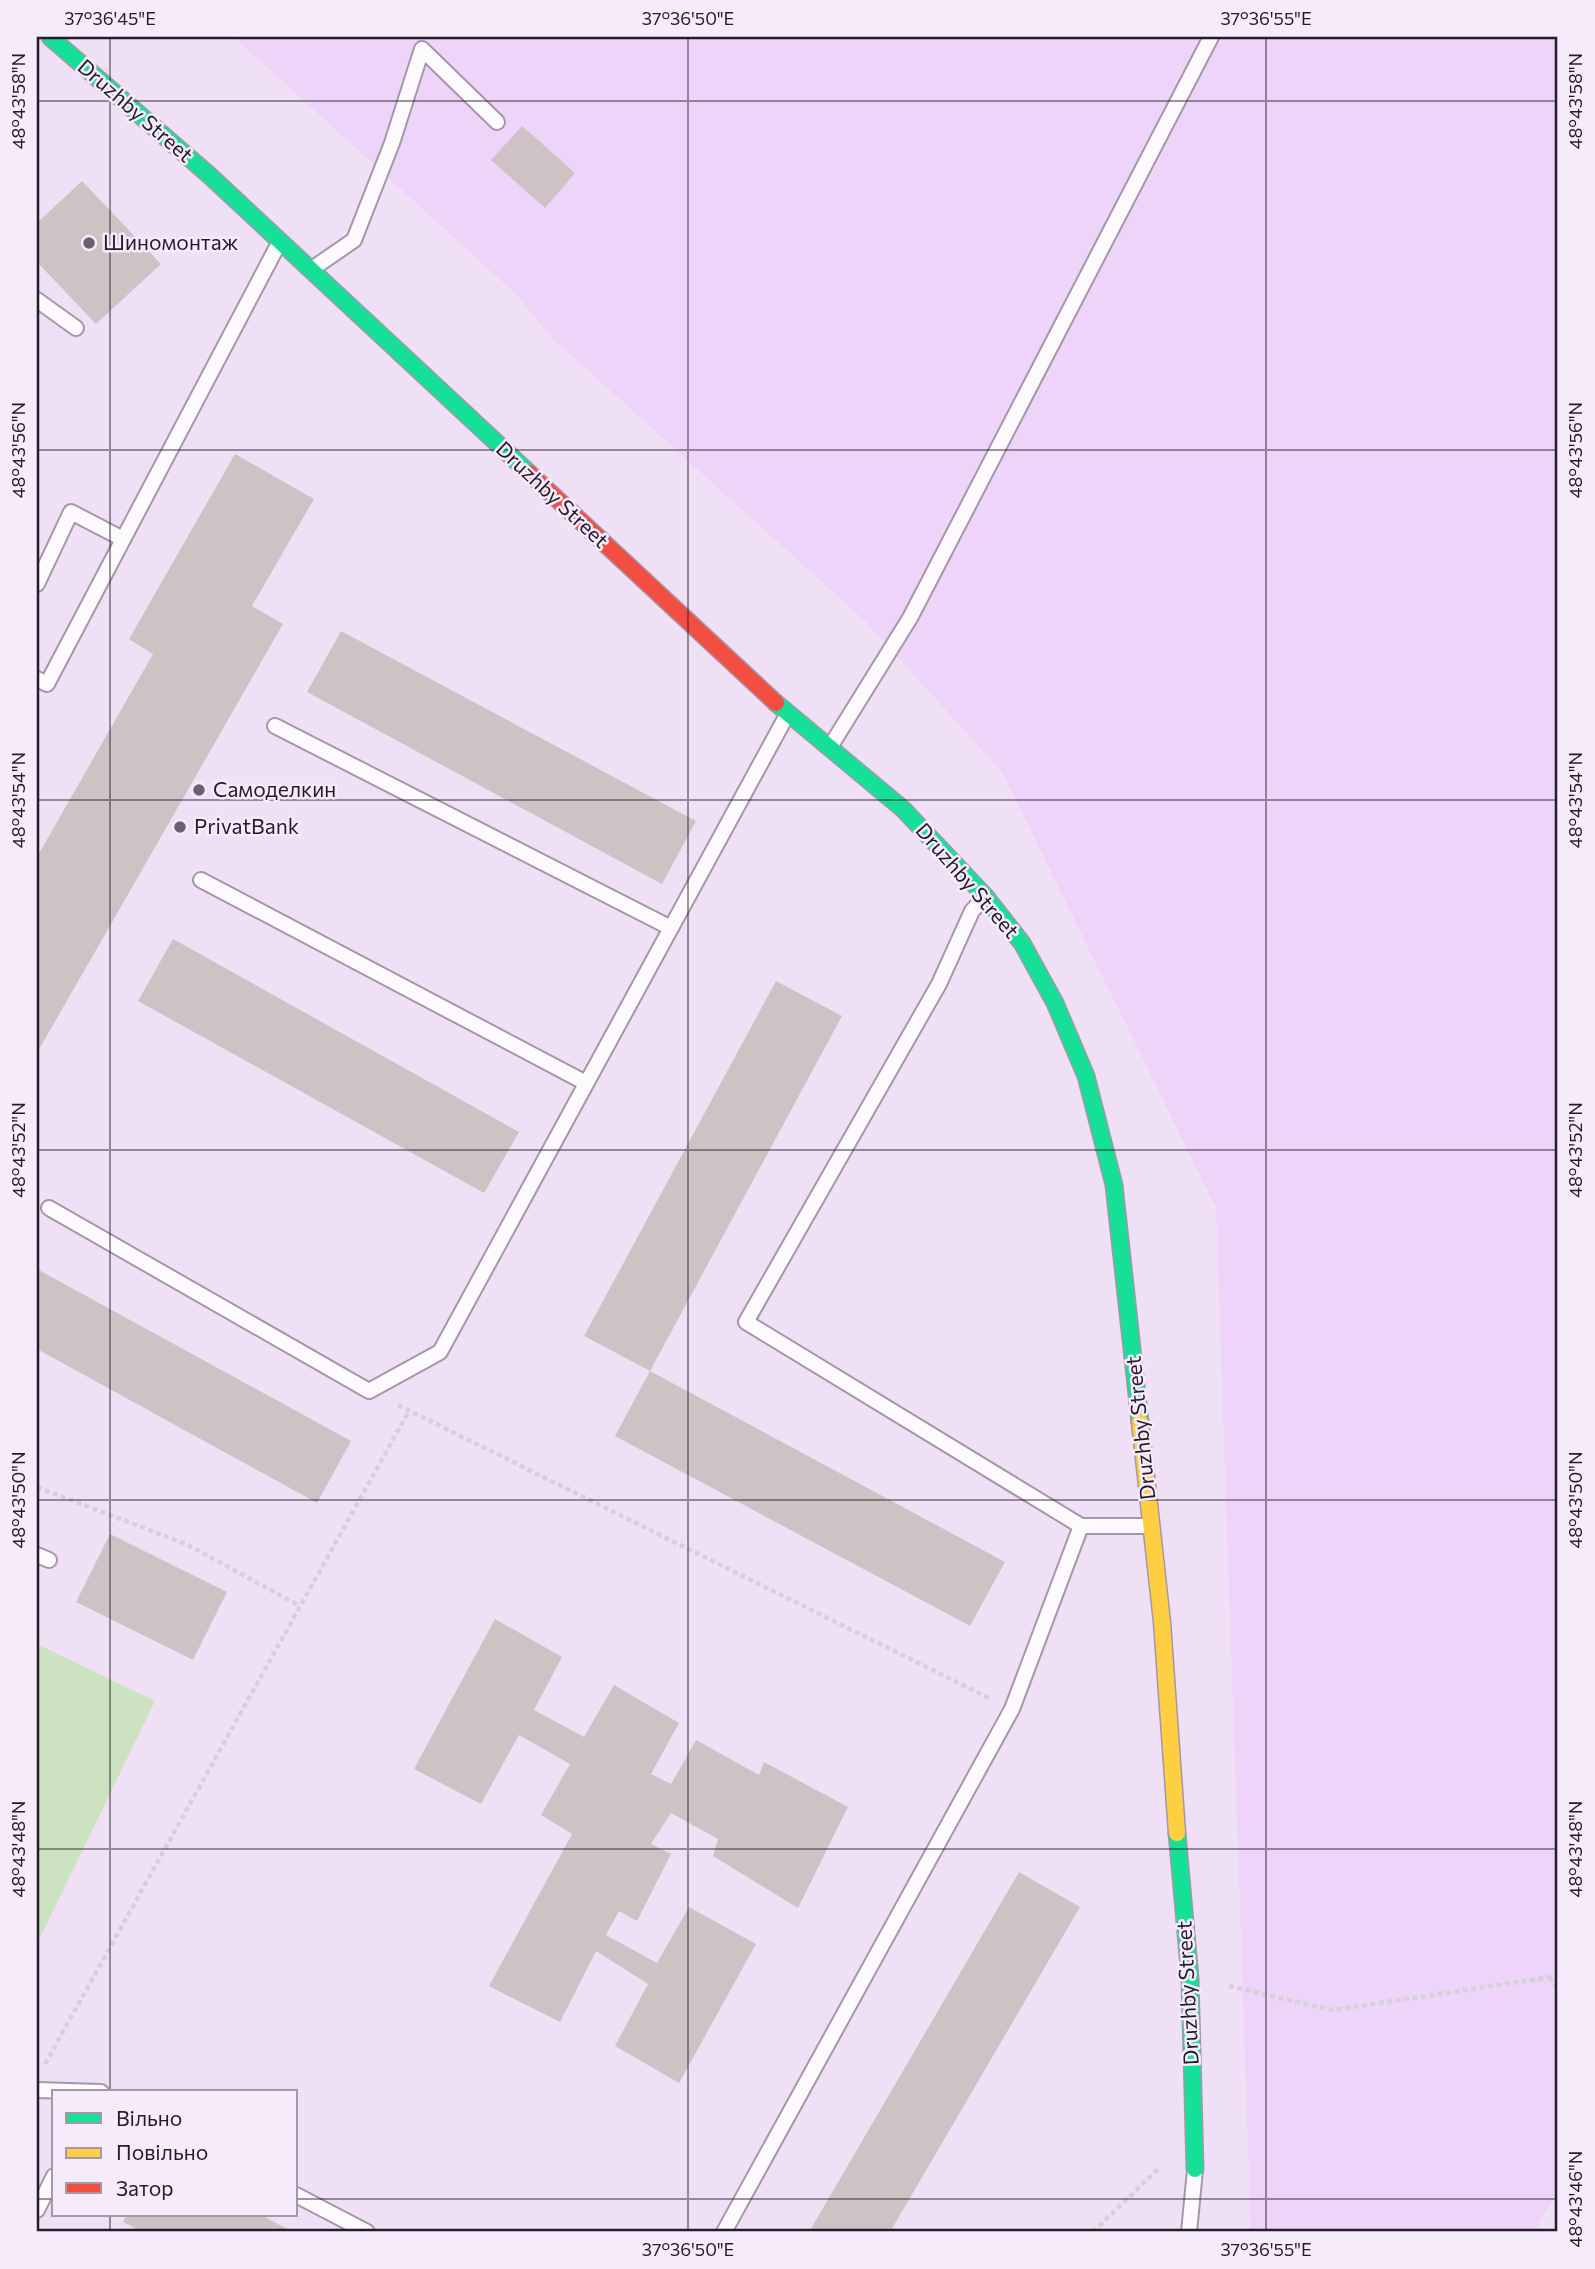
<svg xmlns="http://www.w3.org/2000/svg" width="1595" height="2269" font-family="Commissioner,sans-serif">
<style>
.built{fill:#edd4f8}
.green{fill:#cce2c1}
.building{fill:#cfc2c5}
.lines{fill:none;stroke-linecap:round;stroke-linejoin:round}
.lane-casing{stroke:#a497a8;stroke-width:18}
.fast-casing{stroke:#a497a8;stroke-width:19}
.slow-casing{stroke:#a497a8;stroke-width:19}
.jam-casing{stroke:#a497a8;stroke-width:19}
.path{stroke:#d5d1d7;stroke-width:4.5;stroke-dasharray:5 3.5;stroke-linecap:butt}
.lane{stroke:#fdfafe;stroke-width:14}
.fast{stroke:#16e098;stroke-width:16}
.slow{stroke:#ffcf43;stroke-width:16}
.jam{stroke:#f24e42;stroke-width:16}
.ticks{fill:none;stroke:#251b29;stroke-width:2;stroke-opacity:0.45}
.poi-dot{fill:#6c6071;stroke:#f6ebfb;stroke-width:2.5}
.labels{text-anchor:middle;stroke-width:5;stroke-linejoin:round;paint-order:stroke}
.street-label{font-size:21px;fill:#251b29;stroke:#f6ebfb}
.poi-label{font-size:21px;fill:#251b29;stroke:#f6ebfb;text-anchor:start}
.neatline{fill:none;stroke:#251b29;stroke-width:2.5}
.ticks-label{font-size:18px;text-anchor:middle;fill:#251b29}
</style>
<rect width="100%" height="100%" fill="#f0e0f6"/>
<!-- built -->
<polygon class="built" points="234,37 1558,37 1558,2191 1534,2232 1251,2232 1216,1208 1002,772 863,619 551,337 518,296"/>
<!-- green -->
<polygon class="green" points="37,1644 155,1701 37,1944"/>
<!-- building -->
<g class="building">
<polygon points="522,126 575,173 545,208 491,160"/>
<polygon points="82,181 161,264 96,324 37,262 37,223"/>
<polygon points="235,454 314,499 252,606 283,624 37,1053 37,857 153,654 129,639"/>
<polygon points="341,631 696,821 662,884 307,692"/>
<polygon points="173,939 519,1132 484,1193 138,1001"/>
<polygon points="776,981 842,1016 650,1371 584,1336"/>
<polygon points="37,1269 351,1441 317,1503 37,1349"/>
<polygon points="650,1371 1005,1562 970,1626 615,1436"/>
<polygon points="110,1534 227,1592 193,1660 76,1602"/>
<polygon points="495,1619 562,1657 534,1710 584,1737 614,1685 679,1723 651,1774 671,1784 696,1740 759,1775 764,1762 848,1807 798,1908 713,1856 718,1839 671,1813 651,1844 671,1854 637,1921 619,1911 606,1935 657,1963 689,1907 756,1944 679,2083 615,2046 648,1984 596,1951 560,2022 489,1986 572,1834 541,1815 570,1764 519,1735 481,1804 414,1769"/>
<polygon points="1019,1872 1080,1907 890,2232 809,2232"/>
<polygon points="127,2215 261,2215 293,2232 142,2232 123,2222"/>
</g>
<g class="lines">
<!-- lane casing -->
<g class="lane-casing">
<g id="lane">
<polyline points="312,269 354,240 392,143 422,49 497,122"/>
<polyline points="37,300 76,328"/>
<polyline points="37,584 71,512 123,539"/>
<polyline points="37,679 47,684 279,243"/>
<polyline points="275,726 671,928"/>
<polyline points="830,747 910,618 1211,37"/>
<polyline points="201,880 586,1083"/>
<polyline points="49,1208 369,1391 440,1352 787,715"/>
<polyline points="1081,1526 1150,1526"/>
<polyline points="37,1555 49,1560"/>
<polyline points="37,2090 101,2092"/>
<polyline points="296,2195 367,2232"/>
<polyline points="37,2210 54,2176"/>
<polyline points="724,2232 1012,1709 1081,1526 746,1322 939,984 972,911 983,899"/>
<polyline points="1189,2232 1195,2170"/>
</g>
</g>
<!-- fast casing -->
<g class="fast-casing">
<g id="fast">
<polyline points="50,37 209,175 529,473"/>
<polyline points="776,703 903,809 985,896 1022,943 1055,1003 1086,1076 1114,1185 1140,1422"/>
<polyline points="1177,1833 1190,1978 1195,2169"/>
</g>
</g>
<!-- slow casing -->
<g class="slow-casing">
<polyline id="slow" points="1140,1422 1162,1622 1177,1833"/>
</g>
<!-- jam casing -->
<g class="jam-casing">
<polyline id="jam" points="529,473 776,703"/>
</g>
<!-- path -->
<g class="path">
<polyline points="398,1405 989,1698"/>
<polyline points="37,1487 186,1544 300,1606"/>
<polyline points="1550,1977 1558,1991"/>
<polyline points="1229,1986 1333,2010 1558,1976"/>
<polyline points="45,2064 409,1411"/>
<polyline points="1093,2232 1158,2169"/>
</g>
<!-- lane -->
<use href="#lane" class="lane"/>
<!-- fast -->
<use href="#fast" class="fast"/>
<!-- slow -->
<use href="#slow" class="slow"/>
<!-- jam -->
<use href="#jam" class="jam"/>
</g>
<!-- ticks -->
<path class="ticks" d="M110 37V2092M688 37V2232M1266 37V2232M37 101H1558M37 450H1558M37 800H1558M37 1150H1558M37 1500H1558M37 1849H1558M37 2199H54M296 2199H1558M110 2215V2232"/>
<!-- markers -->
<g class="poi-dot">
<circle cx="89" cy="243" r="7"/>
<circle cx="199" cy="790" r="7"/>
<circle cx="180" cy="827" r="7"/>
</g>
<g class="labels">
<!-- street labels -->
<g class="street-label">
<text transform="translate(135 111) rotate(41)" y="7">Druzhby Street</text>
<text transform="translate(552 495) rotate(43)" y="7">Druzhby Street</text>
<text transform="translate(967 881) rotate(49)" y="7">Druzhby Street</text>
<text transform="translate(1141 1428) rotate(-96)" y="7">Druzhby Street</text>
<text transform="translate(1188 1993) rotate(-93)" y="7">Druzhby Street</text>
</g>
<!-- poi labels -->
<g class="poi-label">
<text x="103" y="250">Шиномонтаж</text>
<text x="213" y="797">Самоделкин</text>
<text x="194" y="834">PrivatBank</text>
</g>
</g>
<!-- border -->
<rect width="1595" height="2269" fill="none" stroke="#f6ebfb" stroke-width="77"/>
<!-- legend -->
<rect x="52" y="2090" width="245" height="126" fill="#f6ebfb" stroke="#a298a7" stroke-width="2"/>
<rect x="66" y="2113" width="35" height="10" fill="#16e098" stroke="#a298a7" stroke-width="2"/>
<text x="116" y="2126" font-size="21" fill="#251b29">Вільно</text>
<rect x="66" y="2148" width="35" height="10" fill="#ffcf43" stroke="#a298a7" stroke-width="2"/>
<text x="116" y="2160" font-size="21" fill="#251b29">Повільно</text>
<rect x="66" y="2183" width="35" height="10" fill="#f24e42" stroke="#a298a7" stroke-width="2"/>
<text x="116" y="2196" font-size="21" fill="#251b29">Затор</text>
<rect x="38" y="38" width="1518" height="2192" class="neatline"/>
<g class="ticks-label">
<text x="110" y="25">37°36'45"E</text>
<text x="688" y="25">37°36'50"E</text>
<text x="1266" y="25">37°36'55"E</text>
<text transform="translate(19 101) rotate(-90)" y="6">48°43'58"N</text>
<text transform="translate(1576 101) rotate(-90)" y="6">48°43'58"N</text>
<text transform="translate(19 450) rotate(-90)" y="6">48°43'56"N</text>
<text transform="translate(1576 450) rotate(-90)" y="6">48°43'56"N</text>
<text transform="translate(19 800) rotate(-90)" y="6">48°43'54"N</text>
<text transform="translate(1576 800) rotate(-90)" y="6">48°43'54"N</text>
<text transform="translate(19 1150) rotate(-90)" y="6">48°43'52"N</text>
<text transform="translate(1576 1150) rotate(-90)" y="6">48°43'52"N</text>
<text transform="translate(19 1500) rotate(-90)" y="6">48°43'50"N</text>
<text transform="translate(1576 1500) rotate(-90)" y="6">48°43'50"N</text>
<text transform="translate(19 1849) rotate(-90)" y="6">48°43'48"N</text>
<text transform="translate(1576 1849) rotate(-90)" y="6">48°43'48"N</text>
<text transform="translate(1576 2199) rotate(-90)" y="6">48°43'46"N</text>
<text x="688" y="2256">37°36'50"E</text>
<text x="1266" y="2256">37°36'55"E</text>
</g>
</svg>
